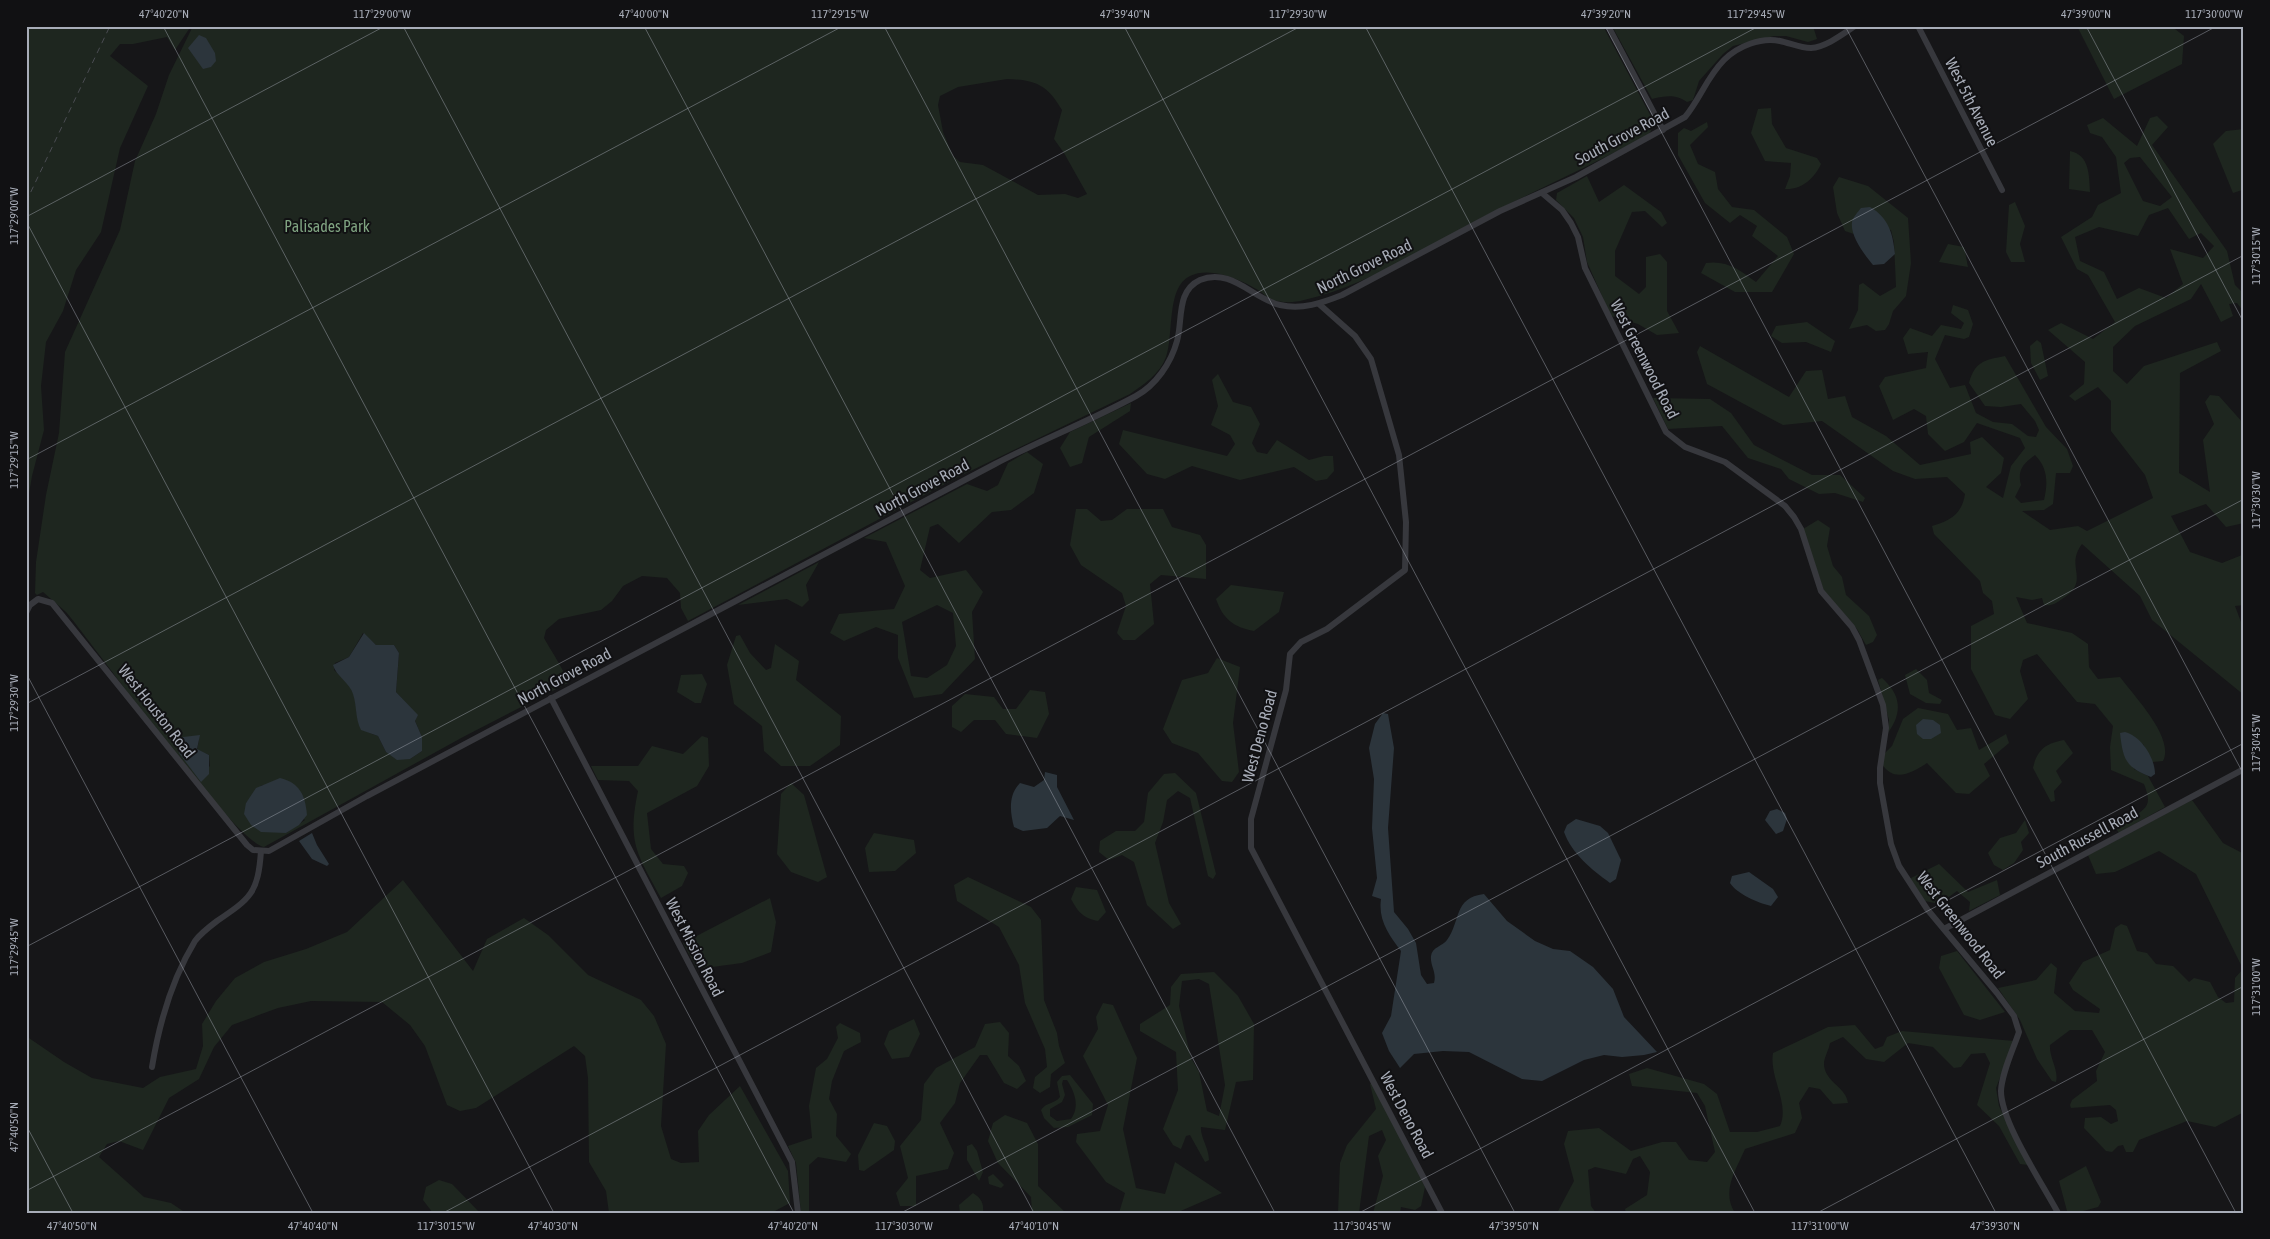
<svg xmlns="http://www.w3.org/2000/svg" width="2270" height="1239" font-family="'Asap Condensed',sans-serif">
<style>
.green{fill:#1e261f;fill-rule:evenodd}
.water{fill:#2c353c}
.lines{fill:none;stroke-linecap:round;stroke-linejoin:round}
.minor{stroke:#37383d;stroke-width:6}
.rail{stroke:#4a4c52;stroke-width:1;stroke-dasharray:6 5;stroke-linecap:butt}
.ticks{fill:none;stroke:#a8adb8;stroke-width:1;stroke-opacity:0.45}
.labels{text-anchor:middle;stroke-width:4;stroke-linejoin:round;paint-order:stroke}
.street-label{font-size:16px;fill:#a8adb8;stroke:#111113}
.park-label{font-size:16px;fill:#7fa381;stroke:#111113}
.neatline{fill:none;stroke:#a8adb8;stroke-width:2}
.ticks-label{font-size:12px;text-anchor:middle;fill:#a8adb8}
</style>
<rect width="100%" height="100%" fill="#161618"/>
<!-- green -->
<g class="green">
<polygon points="26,26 191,26 175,50 167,37 133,44 120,44 110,56 148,86 120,148 101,232 76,270 63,311 46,342 41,386 44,430 32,476 26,511"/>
<path d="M193 26H1603L1655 124 1649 134 1644 137C1592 165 1538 189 1485 216 1426 247 1369 285 1304 300 1294 303 1280 303 1270 299 1266 297 1262 292 1258 290 1240 279 1210 266 1190 276 1166 287 1174 335 1166 357 1160 374 1144 384 1130 394L960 476 688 621 681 608 680 593 667 578 642 576 623 586 612 601 601 610 559 619 546 630 544 638C552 653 563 667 568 683L463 737 264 847C233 841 96 647 66 612L43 592 37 595 35 593 36 562 46 495 59 433 65 352 120 230 135 161 156 114 169 75ZM1007 79C1035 80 1047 84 1062 110L1054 139 1064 153 1087 194 1078 198 1065 194 1038 195 983 165 960 162 953 156 943 132 938 105 940 96 958 87ZM363 633 376 645H394L399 653 396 692 417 715 415 721 422 737V751L410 759 386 752 378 736C353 729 359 715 354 695 351 686 342 677 334 670L335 663 349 657ZM183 737 199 740 197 750 209 755 210 767ZM262 785H268L305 820 286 833 246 803Z"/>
<path d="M1612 26H1813L1817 39 1808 42 1786 36H1774L1733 46 1723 54 1699 81 1693 100 1687 102C1675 94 1666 96 1652 99Z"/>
<polygon points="2077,26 2171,26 2184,36 2182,64 2114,99"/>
<path d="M1771 108 1772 124 1786 148 1817 158 1821 164C1814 179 1801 190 1785 189L1790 176 1791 163 1765 161 1751 133 1758 109Z"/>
<path d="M2157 116 2168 127 2152 145 2227 251 2235 285 2244 294V312L2237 303 2229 304 2233 316 2221 322 2201 284 2191 299 2135 326 2113 347V371L2127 384 2144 366 2217 342 2221 351 2180 373 2179 473 2210 492 2203 440 2214 424 2205 402 2210 395 2219 396 2244 424V523L2226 527 2206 504 2171 516 2190 552 2222 563 2242 555 2244 557V605L2235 606 2244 630V695L2152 620 2140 596 2082 544C2064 568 2092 580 2062 599 2055 604 2052 606 2044 605L2042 598 2032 600 2016 597 2027 623 2072 633 2088 644 2089 667 2098 679 2120 677C2134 696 2175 738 2163 761L2152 762 2143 744 2134 769 2148 776 2165 807 2119 833 2115 827 2121 817 2131 819C2148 807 2152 805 2144 784L2111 770 2110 747 2113 726 2095 704 2077 702 2037 654 2023 660 2020 671 2028 699 2010 719 1995 715 1971 669V626L1994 614 1992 601 1983 593 1980 581 1934 534 1932 526C1950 521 1962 514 1965 494L1947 477 1915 479 1893 471 1822 421 1783 425 1707 384 1697 352 1700 346 1789 397 1806 371 1822 370 1828 399 1845 396 1852 417 1886 436 1920 465 1971 454 1970 442 1982 437 2004 458 2001 473 1986 487 2003 498 2011 466 2025 448 2020 438 1977 423 1964 442 1945 451 1928 434 1926 416 1914 409 1893 420 1879 386 1885 377 1926 368 1928 352 1908 354 1903 338 1910 328 1932 336 1941 325 1961 329 1964 323 1951 313 1953 305 1968 310 1973 324 1969 337 1964 339 1945 335 1935 359 1950 388 1965 385 1976 413 1993 422 2012 424 2028 436 2036 437 2039 430 2035 421 2021 404 2001 407 1985 406 1969 383C1975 361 1985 360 2005 356L2046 427 2067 449 2073 466 2070 473H2056L2053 504 2044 510 2022 511 2050 530 2078 526 2087 531 2153 498 2145 475 2111 431V401L2098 387 2075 401 2069 396 2084 384 2085 362 2048 330 2061 323 2093 339 2115 322 2088 275 2077 269 2061 237 2092 217 2098 205 2121 193 2116 157 2102 137 2090 133 2087 125 2103 118 2137 146 2150 118ZM2140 157 2172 197 2160 206 2143 201 2124 163 2130 158ZM2168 208 2189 239 2201 233 2214 246 2203 258 2170 249 2183 284 2166 298 2139 288 2117 299 2104 272 2080 261 2075 237 2099 227 2138 236 2149 215ZM2035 455C2048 468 2048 483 2044 500L2021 503 2015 497 2021 485C2017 470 2023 464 2035 455Z"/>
<path d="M1707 122 1708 127 1690 145 1698 164 1715 172 1718 189 1732 207 1754 210 1787 237 1794 254 1772 292H1735L1701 273 1706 263C1727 260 1740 270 1756 282L1778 256 1752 236 1757 226 1740 215 1730 223 1705 203 1678 155V133L1684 128 1691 131Z"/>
<polygon points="2244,129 2244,184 2242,190 2233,193 2213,144 2226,131"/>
<path d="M2070 151C2090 155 2089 176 2090 192L2069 189Z"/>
<polygon points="1587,176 1599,202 1624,185 1661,212 1667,223 1662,227 1645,211 1632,212 1615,251 1615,276 1639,294 1646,287 1646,257 1660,254 1667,262 1667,311 1679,333 1657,335 1638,324 1611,316 1587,262 1583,237 1574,218 1556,200 1557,193"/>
<polygon points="1839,177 1868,186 1908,218 1911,263 1906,296 1893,311 1889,324 1885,330 1876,331 1867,325 1849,329 1858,310 1859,285 1863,283 1880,296 1896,287 1894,242 1891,230 1852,222 1854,234 1845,231 1837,213 1833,187"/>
<polygon points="2015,202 2025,226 2020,244 2025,262 2011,262 2006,252 2009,205"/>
<polygon points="1948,244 1964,247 1968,267 1939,262"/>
<polygon points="1807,322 1835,341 1831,352 1806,342 1782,343 1771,336 1776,326"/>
<polygon points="2037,340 2041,343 2048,376 2040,380 2031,363 2030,346"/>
<polygon points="1218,374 1233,402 1251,407 1260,424 1252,443 1257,452 1267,454 1277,440 1309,460 1324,456 1333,456 1334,471 1327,479 1316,481 1294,467 1240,480 1192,466 1165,479 1147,474 1119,444 1123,430 1227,456 1235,444 1230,435 1211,425 1218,406 1212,380"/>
<polygon points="1653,398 1710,399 1731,413 1754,445 1812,475 1840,475 1865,498 1863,502 1835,493 1819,494 1789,479 1781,469 1748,458 1722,426 1668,429"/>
<polygon points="1131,403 1130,411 1089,437 1082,463 1070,467 1060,448 1070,432"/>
<path d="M1027 452 1043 464 1034 493 1011 510 992 512 959 543 938 524 930 527 920 570 930 578 966 570 983 592 972 612 975 659 942 694 914 698 898 658V635L876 627 844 641 830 633 839 614 894 609 905 586 886 542 864 538 967 484 987 491 998 485 1008 463ZM937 605 953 613 956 646 947 665 927 678 911 676 902 622Z"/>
<polygon points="1076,509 1087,509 1101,521 1112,520 1127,509 1163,509 1172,527 1200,535 1206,545 1206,579 1161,575 1150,584 1154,624 1135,640 1123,640 1117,633 1126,606 1122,593 1081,565 1070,545"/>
<polygon points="1818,520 1830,528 1827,546 1833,566 1842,577 1846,595 1869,616 1877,635 1873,642 1866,645 1857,629 1824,591 1803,529"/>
<polygon points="819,562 806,585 809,600 802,607 787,599 738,605"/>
<path d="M1231 585 1284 592 1279 612 1254 631C1233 627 1223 619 1216 599Z"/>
<polygon points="740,635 750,653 766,670 771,668 775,644 799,661 796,680 841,716 840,745 810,766 781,766 764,751 762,726 734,704 727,665 736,636"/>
<polygon points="1217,658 1240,667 1233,723 1239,772 1232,782 1222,781 1198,753 1172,743 1163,729 1182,680 1208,673"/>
<polygon points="1916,669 1927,680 1929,693 1942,700 1940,704 1926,703 1910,694 1905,675"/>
<polygon points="702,674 707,684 701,703 695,703 677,692 681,675"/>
<path d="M1882 678C1901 695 1903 712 1888 733L1889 720 1878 680Z"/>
<polygon points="1030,690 1045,692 1049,714 1037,738 1006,734 995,720 974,720 961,732 952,727 952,706 965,694 994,697 1003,709 1016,709"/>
<path d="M1918 708 1948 714 1957 730 1971 728 1979 750 2006 734 2009 743 1984 764 1990 776 1969 794 1956 793 1927 763C1912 773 1894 783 1882 764L1883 755 1892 746 1903 719Z"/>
<path d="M702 736 708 738 709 766 697 786 647 813 651 849 663 864 684 866 688 873 682 886 661 898C637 854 627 843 638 791L629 781 598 780 591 766H638L652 746 683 754Z"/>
<path d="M2064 740 2073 753 2056 771 2062 782 2054 791 2055 801 2051 802 2033 768C2037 749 2047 743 2064 740Z"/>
<polygon points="1175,773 1196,793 1216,874 1213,879 1208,876 1190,798 1178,791 1167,800 1163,822 1155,843 1169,903 1181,924 1173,929 1147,905 1134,862 1122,855 1109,860 1099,852 1100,841 1116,831 1135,831 1144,822 1148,793 1164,774"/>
<polygon points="791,783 804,795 827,877 818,882 791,872 777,854 781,794"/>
<path d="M2192 800 2223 843 2244 854V1112L2215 1127 2187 1121 2139 1140 2133 1152H2126L2123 1145 2118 1146 2112 1152 2106 1151 2084 1128 2085 1118 2101 1117 2111 1124 2118 1121 2116 1110 2110 1105 2071 1108 2070 1105 2072 1100 2097 1081 2096 1071 2105 1052 2092 1030H2070L2050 1045C2049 1058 2059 1070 2056 1082L2052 1081 2037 1059 2020 1020 1998 988 2036 980 2051 963 2057 968 2054 993 2075 1011 2099 1013 2100 1009 2073 990 2069 983 2083 962 2110 950 2115 928 2121 924 2127 926 2137 951 2147 953 2156 964 2173 966 2189 982 2194 978 2210 982 2218 997 2226 1003 2234 1002 2235 978 2243 969 2196 874 2159 851 2115 872 2096 874 2088 855Z"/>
<polygon points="2025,820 2029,833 2021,842 2023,850 2014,863 2003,870 1994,865 1988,853 2000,838 2016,833"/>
<polygon points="874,833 914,840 916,853 895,871 869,872 865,848"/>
<polygon points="1939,864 1968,892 1997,880 2000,895 1969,911 1970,902 1957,891 1939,904 1925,901 1909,879"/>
<polygon points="968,877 1031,907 1041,920 1044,1000 1057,1033 1059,1046 1065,1063 1051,1074 1050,1087 1040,1093 1033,1088 1035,1077 1047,1067 1045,1049 1025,1003 1019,965 999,927 957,901 954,885"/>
<polygon points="403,880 473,971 487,939 524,918 548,935 588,975 641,1000 654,1016 666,1044 661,1126 671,1159 681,1163 699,1162 698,1131 709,1115 740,1086 788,1171 790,1203 771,1213 609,1213 606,1191 589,1162 588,1078 585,1056 574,1046 476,1108 460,1111 447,1105 425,1046 410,1025 382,1002 311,1001 278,1008 232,1025 214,1047 199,1079 169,1098 143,1150 119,1141 107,1144 99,1157 144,1197 171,1203 186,1213 26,1213 26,1036 64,1062 92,1078 143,1088 160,1077 196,1069 203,1046 202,1024 216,1001 235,978 264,962 306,949 347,932"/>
<path d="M1076 887 1097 890 1106 912 1098 921C1083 918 1078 912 1071 899Z"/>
<polygon points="770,898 776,922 771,952 742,963 697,969 683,943"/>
<polygon points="1957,951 2005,1012 1980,1020 1964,1015 1939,968 1941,956"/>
<path d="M1214 972 1238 996 1254 1024 1253 1080 1236 1082 1225 1130 1201 1127C1200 1137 1209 1148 1209 1160L1205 1162 1190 1135 1186 1136 1181 1149 1173 1145 1163 1129 1178 1090 1176 1052 1140 1031V1024L1170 1005 1171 987 1181 974ZM1199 979 1209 984 1225 1085 1219 1116 1207 1111 1199 1072 1191 1058 1179 1006 1182 981Z"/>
<polygon points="1103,1003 1113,1005 1137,1058 1123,1129 1136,1188 1165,1194 1175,1162 1222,1193 1176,1213 1119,1213 1125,1193 1106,1182 1076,1142 1077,1134 1100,1131 1108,1105 1083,1056 1098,1029 1096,1017"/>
<polygon points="914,1019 920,1034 909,1057 892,1059 884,1044 889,1031"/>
<polygon points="1000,1022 1009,1033 1008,1056 1019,1066 1026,1081 1017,1089 1004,1083 987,1055 980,1055 960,1083 955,1103 940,1123 954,1153 948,1169 916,1176 916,1206 900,1206 896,1193 908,1178 900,1146 921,1120 924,1084 936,1068 975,1047 985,1024"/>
<polygon points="840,1023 860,1033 861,1042 844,1051 832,1081 829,1099 837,1114 836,1136 851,1154 846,1162 818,1157 809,1165 809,1213 801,1213 796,1163 788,1146 812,1138 809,1106 816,1068 827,1059 838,1038 836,1027"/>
<path d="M1855 1025 1875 1049 1883 1046 1887 1037 1902 1031 2014 1041 1996 1088 1999 1106 2028 1165 2020 1164 1999 1126 1977 1105 1990 1063 1985 1053 1971 1054 1961 1067 1954 1068 1933 1047 1908 1043 1884 1062 1866 1059 1843 1037 1830 1043C1829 1049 1825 1056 1824 1062 1823 1082 1846 1086 1848 1103L1833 1104 1820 1089 1809 1087 1799 1103 1802 1118 1795 1133 1745 1149C1736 1170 1721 1191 1735 1213H1626L1625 1209 1647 1195 1650 1172 1640 1156 1633 1159 1626 1174 1595 1167 1588 1170 1591 1206 1596 1213H1557L1574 1181 1564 1144 1568 1131 1599 1128 1631 1151 1662 1142H1676L1689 1160 1707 1162 1715 1152 1705 1106 1697 1093 1632 1086 1629 1074 1647 1068 1704 1084 1717 1094 1730 1132H1757L1780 1126C1790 1104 1769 1077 1773 1053L1828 1027Z"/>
<path d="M1070 1075 1093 1104 1092 1115 1068 1127 1054 1128 1044 1118 1041 1110C1046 1102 1055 1104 1060 1097L1057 1082 1062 1076ZM1063 1080H1067C1075 1092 1080 1107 1071 1119L1057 1121 1050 1116V1109L1062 1102 1065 1095 1062 1084Z"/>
<polygon points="1372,1083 1425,1187 1421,1206 1415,1210 1401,1207 1400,1213 1373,1213 1383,1176 1378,1156 1386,1140 1382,1130 1369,1136 1359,1213 1338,1213 1340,1163 1347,1145 1376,1109 1370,1084"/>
<polygon points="1005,1115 1027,1123 1038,1144 1038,1186 1066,1213 1032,1213 1031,1197 998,1163 988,1141 993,1123"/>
<polygon points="874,1123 887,1126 895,1141 894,1150 864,1171 859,1170 858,1155"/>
<polygon points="972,1144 977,1151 983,1172 979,1181 967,1160 967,1146"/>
<polygon points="2086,1166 2101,1202 2098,1207 2076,1213 2067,1211 2059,1181"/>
<polygon points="993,1174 1004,1185 1001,1188 989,1184 988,1177"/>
<polygon points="439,1180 452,1184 480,1213 433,1213 423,1200 426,1187"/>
<path d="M973 1193C981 1198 984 1203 983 1213H960L959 1205Z"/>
</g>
<!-- water -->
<g class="water">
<polygon points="199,35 206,38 215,53 216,61 211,67 203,69 188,48"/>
<path d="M1870 207C1889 218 1893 234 1895 254L1884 264 1873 265C1864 254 1850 236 1852 222 1853 217 1858 212 1861 208Z"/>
<path d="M364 633 376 645H394L399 653 396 692 418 715 415 721 422 737V751L410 759 397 760 386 752 378 736 361 730C355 718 357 706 353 694 350 683 336 676 333 665L349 657Z"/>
<path d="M1383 713 1388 714 1394 748 1388 828 1394 912 1408 929 1416 943 1421 975 1427 984 1434 983C1437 972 1430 966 1431 956 1432 947 1443 946 1447 940 1461 921 1453 898 1484 894L1507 921 1535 941 1553 949 1570 951 1593 967 1613 989 1624 1017 1657 1052 1644 1055 1622 1057 1604 1055 1584 1060 1542 1081 1522 1079 1469 1052 1443 1051 1414 1054 1400 1068 1389 1051 1382 1033 1391 1016 1401 951C1389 935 1378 920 1381 899L1372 896 1377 878 1372 828 1374 779 1369 748 1375 724Z"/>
<polygon points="1923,719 1933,720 1940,725 1941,733 1931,739 1923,739 1917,734 1916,725"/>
<path d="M2125 732C2141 736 2155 758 2155 774L2151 777C2125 767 2123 759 2120 733Z"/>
<polygon points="200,735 197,749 209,755 209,774 201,782 179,753 178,741 183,737"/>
<path d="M1045 772 1057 775V787L1074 820 1060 816 1047 828 1023 831 1014 827C1010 812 1008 795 1020 783L1034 787 1044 780Z"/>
<path d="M280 778C300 783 305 795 307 815L299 825 286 833 261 832 251 825 244 814 246 803 256 788Z"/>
<polygon points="1777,809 1785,813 1787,819 1783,831 1776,834 1765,820 1770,811"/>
<path d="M1576 819 1600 826 1608 833 1621 860 1616 879 1610 883C1591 869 1572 854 1564 832L1567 825Z"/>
<polygon points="312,833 317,845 329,864 327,866 312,859 299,841"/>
<path d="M1749 872 1773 889 1778 897 1771 906C1758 903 1737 894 1730 883L1732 876Z"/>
</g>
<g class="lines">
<!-- minor -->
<g class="minor">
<polyline points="1608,26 1663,130"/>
<polyline points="1918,26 2002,190"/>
<path d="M1542 193 1562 210 1571 223 1578 237 1585 268 1666 432 1685 447 1725 462 1785 506 1794 517 1801 529 1821 591 1852 627 1859 640 1883 705 1886 728 1880 768V783L1891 844 1899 866 1927 909 1997 993 2014 1016 2019 1032C2013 1050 2002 1072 2001 1091 2001 1122 2042 1183 2058 1213"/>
<polyline points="1319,304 1355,336 1371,359 1399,455 1406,522 1405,570 1327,629 1301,642 1290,654 1286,690 1251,819 1251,848 1442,1213"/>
<path d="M26 613 30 605 38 599 52 603 247 845 253 850 269 851 367 796C576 685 785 575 995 464 1041 440 1090 421 1136 396 1156 385 1171 363 1177 341 1183 320 1176 291 1200 280 1231 267 1253 299 1280 305 1302 310 1322 303 1342 295L1500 211 1576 177 1685 117C1700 99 1707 77 1724 60 1738 46 1761 37 1780 41 1790 43 1800 48 1811 48 1826 47 1843 34 1855 26"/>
<polyline points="551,698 792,1162 798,1213"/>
<polyline points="1944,929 2244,769"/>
<path d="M152 1067C159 1024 172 979 195 941 201 933 209 927 217 921 251 898 258 893 261 851"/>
</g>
<!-- rail -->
<polyline class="rail" points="26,202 110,26"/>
</g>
<!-- ticks -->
<path class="ticks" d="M163 26 794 1213M403 26 1034 1213M644 26 1275 1213M884 26 1515 1213M1124 26 1755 1213M1365 26 1996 1213M1605 26 2236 1213M1845 26 2244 775M2086 26 2244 323M26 217 385 26M26 221 554 1213M26 460 843 26M26 673 313 1213M26 704 1301 26M26 947 1759 26M26 1125 73 1213M26 1191 2217 26M443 1213 2244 255M901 1213 2244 499M1359 1213 2244 743M1817 1213 2244 986"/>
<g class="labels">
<!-- street labels -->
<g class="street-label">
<text transform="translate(1972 102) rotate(63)" y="6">West 5th Avenue</text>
<text transform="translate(1622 136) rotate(-28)" y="6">South Grove Road</text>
<text transform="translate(1364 266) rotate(-26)" y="6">North Grove Road</text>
<text transform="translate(1645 359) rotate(63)" y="6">West Greenwood Road</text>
<text transform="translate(922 487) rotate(-28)" y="6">North Grove Road</text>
<text transform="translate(564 676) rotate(-28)" y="6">North Grove Road</text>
<text transform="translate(157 711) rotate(52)" y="6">West Houston Road</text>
<text transform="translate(1259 736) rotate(-75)" y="6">West Deno Road</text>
<text transform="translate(2087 837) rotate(-28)" y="6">South Russell Road</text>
<text transform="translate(1961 925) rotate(52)" y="6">West Greenwood Road</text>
<text transform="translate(695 947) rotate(63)" y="6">West Mission Road</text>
<text transform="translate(1407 1115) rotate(62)" y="6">West Deno Road</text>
</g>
<!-- park labels -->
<g class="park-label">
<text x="327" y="232">Palisades Park</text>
</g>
</g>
<!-- border -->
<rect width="2270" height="1239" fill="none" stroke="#111113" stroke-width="55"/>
<rect x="28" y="28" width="2214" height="1184" class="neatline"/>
<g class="ticks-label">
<text x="164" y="18">47°40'20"N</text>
<text x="382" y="18">117°29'00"W</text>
<text x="644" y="18">47°40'00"N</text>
<text x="840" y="18">117°29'15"W</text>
<text x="1125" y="18">47°39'40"N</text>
<text x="1298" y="18">117°29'30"W</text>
<text x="1606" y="18">47°39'20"N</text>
<text x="1756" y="18">117°29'45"W</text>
<text x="2086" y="18">47°39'00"N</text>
<text x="2214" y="18">117°30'00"W</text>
<text transform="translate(14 216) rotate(-90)" y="4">117°29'00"W</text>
<text transform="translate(2256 256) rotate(-90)" y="4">117°30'15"W</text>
<text transform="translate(14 460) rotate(-90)" y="4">117°29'15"W</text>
<text transform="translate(2256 500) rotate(-90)" y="4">117°30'30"W</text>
<text transform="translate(14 703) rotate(-90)" y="4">117°29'30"W</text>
<text transform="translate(2256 743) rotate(-90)" y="4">117°30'45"W</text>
<text transform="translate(14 947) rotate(-90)" y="4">117°29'45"W</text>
<text transform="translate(2256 987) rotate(-90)" y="4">117°31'00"W</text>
<text transform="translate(14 1127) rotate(-90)" y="4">47°40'50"N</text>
<text x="72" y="1230">47°40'50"N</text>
<text x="313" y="1230">47°40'40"N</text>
<text x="446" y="1230">117°30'15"W</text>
<text x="553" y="1230">47°40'30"N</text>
<text x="793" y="1230">47°40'20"N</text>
<text x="904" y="1230">117°30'30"W</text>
<text x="1034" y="1230">47°40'10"N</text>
<text x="1362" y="1230">117°30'45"W</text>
<text x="1514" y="1230">47°39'50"N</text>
<text x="1820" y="1230">117°31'00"W</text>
<text x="1995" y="1230">47°39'30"N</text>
</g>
</svg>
